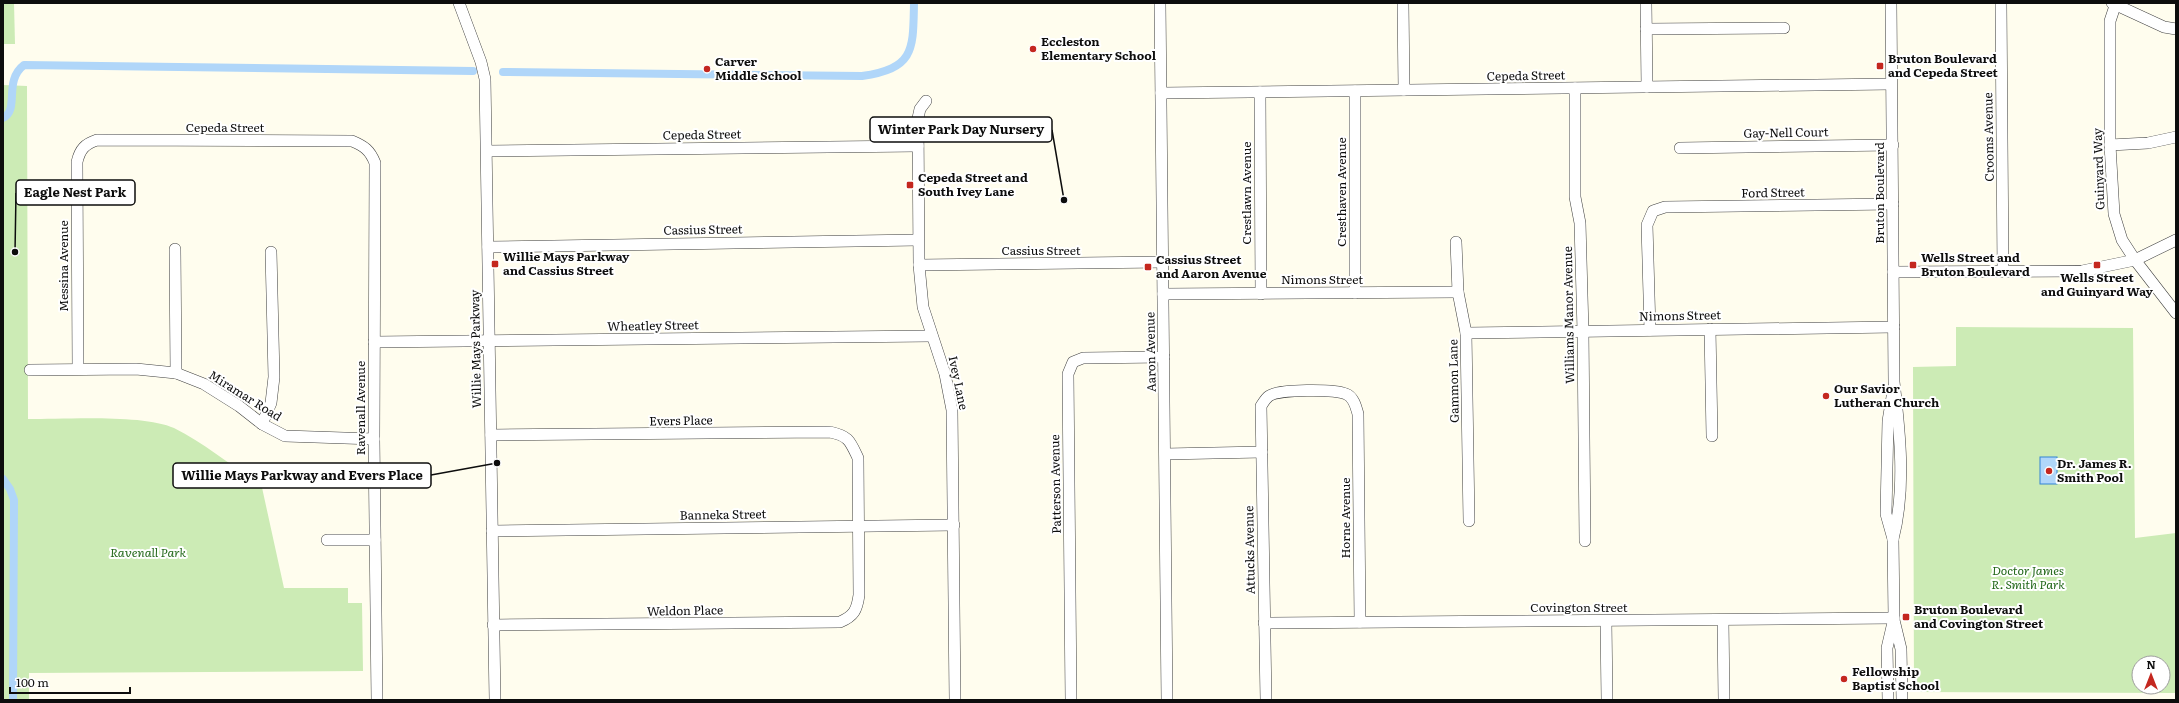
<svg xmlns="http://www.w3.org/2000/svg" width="2179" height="703" font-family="Literata,serif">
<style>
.green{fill:#ccebb5;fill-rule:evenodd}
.water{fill:#b0d6f9;stroke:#3384d4}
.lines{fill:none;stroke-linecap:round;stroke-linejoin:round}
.canal{stroke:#b0d6f9;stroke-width:8}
.minor-casing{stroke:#404040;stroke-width:12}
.minor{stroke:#fff;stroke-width:11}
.poi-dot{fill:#c4271f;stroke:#fff;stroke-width:1.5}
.labels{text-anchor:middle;stroke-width:4;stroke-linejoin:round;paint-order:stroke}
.poi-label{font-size:12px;font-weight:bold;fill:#0d0d0d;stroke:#fff;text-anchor:start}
.street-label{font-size:12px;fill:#0d0d0d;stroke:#fff}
.park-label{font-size:12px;font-style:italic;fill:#23681a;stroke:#fff}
.leader{fill:none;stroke:#0d0d0d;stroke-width:1.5}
.callout-dot{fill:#0d0d0d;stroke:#fff;stroke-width:1.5}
.callout{fill:#fff;stroke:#0d0d0d;stroke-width:1.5}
.callout-label{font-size:13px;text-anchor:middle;font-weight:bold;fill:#0d0d0d}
</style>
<rect width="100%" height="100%" fill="#fffdee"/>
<!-- green -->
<g class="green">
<polygon points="3,3 14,3 15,44 3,44"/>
<path d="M3 85 27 86 28 419C64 419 144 414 174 428 205 443 231 467 261 483L284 588H348V603H362L363 671 29 673V700H3Z"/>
<path d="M1956 327 2133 328 2135 538 2176 533V693L1914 692 1913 367 1956 366ZM2139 663H2163V687H2139Z"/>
</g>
<!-- water -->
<rect class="water" x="2040" y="457" width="17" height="27"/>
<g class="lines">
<!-- canal -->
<g class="canal">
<path d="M503 72 862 76C915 68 913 50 914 3"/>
<path d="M3 118C20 110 3 81 24 65L473 71"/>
<polyline points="3,479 10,489 14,500 13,700"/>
</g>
<!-- minor casing -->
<g class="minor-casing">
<g id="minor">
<polyline points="459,3 481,62 485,79 495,700"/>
<polyline points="1160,3 1167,700"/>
<polyline points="1403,3 1404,90"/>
<polyline points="1646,3 1647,87"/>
<path d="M1891 3 1894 382C1900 433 1906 489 1893 539"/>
<polyline points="2001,3 2003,271"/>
<polyline points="2112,3 2164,27 2176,29"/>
<polyline points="2115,6 2110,21 2110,145 2114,214 2122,240 2135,260 2176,313"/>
<polyline points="1646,29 1784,28"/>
<polyline points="1575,88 1575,197 1580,223 1583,331 1585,541"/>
<polyline points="1355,91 1355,293"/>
<polyline points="1260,92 1261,294"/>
<polyline points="1161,93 1891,84"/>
<polyline points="926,101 920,109 918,118 919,265 923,307 945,374 952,410 955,700"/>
<polyline points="2110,145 2148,143 2176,137"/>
<polyline points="1680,148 1893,145"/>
<polyline points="487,151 918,146"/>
<polyline points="1456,242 1458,292 1466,333 1469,521"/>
<polyline points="488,247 918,240"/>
<polyline points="175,249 176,373"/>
<polyline points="919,265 1163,262"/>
<polyline points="1893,272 2082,271 2135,260 2176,240"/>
<polyline points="1163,294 1458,292"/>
<polyline points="1710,329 1712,436"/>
<polyline points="1650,330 1647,225 1653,211 1665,207 1893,204"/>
<polyline points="1466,333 1894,327"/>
<polyline points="374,342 932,336"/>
<path d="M78 369 77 162C80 149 85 144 97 140L352 141C364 146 370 150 375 163L374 439 377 700"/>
<polyline points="30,370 136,369 176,373 204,384 239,406 262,424 285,436 374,439"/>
<polyline points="262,424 271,403 274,377 271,252"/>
<path d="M491 435 830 432C849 436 850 441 858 458L859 595C857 610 854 616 840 622L493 625"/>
<polyline points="1165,454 1262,452"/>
<polyline points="492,531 954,525"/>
<polyline points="327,540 375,540"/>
<polyline points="1723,620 1724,700"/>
<polyline points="1894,620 1901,649 1902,700"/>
<polyline points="1606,621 1607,700"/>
<polyline points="1264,623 1894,618"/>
<polyline points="1071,700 1068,374 1073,362 1083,358 1164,357"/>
<path d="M1266 700 1261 406C1263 403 1266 398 1269 396 1278 389 1335 389 1346 394 1354 397 1356 407 1358 414L1360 622"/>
<polyline points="1888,700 1887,648 1894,618 1893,539 1886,514 1888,421 1892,397"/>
</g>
</g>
<!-- minor -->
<use href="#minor" class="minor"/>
</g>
<!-- markers -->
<g class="poi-dot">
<circle cx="1033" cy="49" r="4"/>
<rect x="1876" y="62" width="8" height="8" rx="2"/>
<circle cx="707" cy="69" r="4"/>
<rect x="906" y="181" width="8" height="8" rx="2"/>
<rect x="491" y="260" width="8" height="8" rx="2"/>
<rect x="1909" y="261" width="8" height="8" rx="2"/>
<rect x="2093" y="261" width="8" height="8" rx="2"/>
<rect x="1144" y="263" width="8" height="8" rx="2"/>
<circle cx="1826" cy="396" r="4"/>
<circle cx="2049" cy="471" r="4"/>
<rect x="1902" y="613" width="8" height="8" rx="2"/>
<circle cx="1844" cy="679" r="4"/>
</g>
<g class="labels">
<!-- poi labels -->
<g class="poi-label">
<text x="1041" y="46">Eccleston<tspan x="1041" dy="14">Elementary School</tspan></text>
<text x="1888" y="63">Bruton Boulevard<tspan x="1888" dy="14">and Cepeda Street</tspan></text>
<text x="715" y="66">Carver<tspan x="715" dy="14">Middle School</tspan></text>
<text x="918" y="182">Cepeda Street and<tspan x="918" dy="14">South Ivey Lane</tspan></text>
<text x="503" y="261">Willie Mays Parkway<tspan x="503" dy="14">and Cassius Street</tspan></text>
<text x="1921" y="262">Wells Street and<tspan x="1921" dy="14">Bruton Boulevard</tspan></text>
<text x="1156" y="264">Cassius Street<tspan x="1156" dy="14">and Aaron Avenue</tspan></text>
<text x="2097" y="282" text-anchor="middle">Wells Street<tspan x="2097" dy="14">and Guinyard Way</tspan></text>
<text x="1834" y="393">Our Savior<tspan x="1834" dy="14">Lutheran Church</tspan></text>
<text x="2057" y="468">Dr. James R.<tspan x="2057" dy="14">Smith Pool</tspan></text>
<text x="1914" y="614">Bruton Boulevard<tspan x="1914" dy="14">and Covington Street</tspan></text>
<text x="1852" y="676">Fellowship<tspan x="1852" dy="14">Baptist School</tspan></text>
</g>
<!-- street labels -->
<g class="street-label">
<text transform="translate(1526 76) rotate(-1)" y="4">Cepeda Street</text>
<text x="225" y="132">Cepeda Street</text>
<text transform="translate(1786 133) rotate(-1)" y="4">Gay-Nell Court</text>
<text transform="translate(702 135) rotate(-1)" y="4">Cepeda Street</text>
<text transform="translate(1989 137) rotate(-91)" y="4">Crooms Avenue</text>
<text transform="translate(2099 169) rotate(-92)" y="4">Guinyard Way</text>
<text transform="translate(1342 192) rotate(-90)" y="4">Cresthaven Avenue</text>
<text transform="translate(1247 193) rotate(-90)" y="4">Crestlawn Avenue</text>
<text transform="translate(1773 193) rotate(-1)" y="4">Ford Street</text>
<text transform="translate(1880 193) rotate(-90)" y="4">Bruton Boulevard</text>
<text transform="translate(703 230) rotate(-1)" y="4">Cassius Street</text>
<text x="1041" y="255">Cassius Street</text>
<text transform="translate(64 266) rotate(-90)" y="4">Messina Avenue</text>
<text x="1322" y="284">Nimons Street</text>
<text transform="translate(1569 315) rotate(-91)" y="4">Williams Manor Avenue</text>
<text transform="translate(1680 316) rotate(-1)" y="4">Nimons Street</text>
<text transform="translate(653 326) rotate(-1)" y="4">Wheatley Street</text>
<text transform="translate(476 349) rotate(-91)" y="4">Willie Mays Parkway</text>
<text transform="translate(1151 352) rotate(-91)" y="4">Aaron Avenue</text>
<text transform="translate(1454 381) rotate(-91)" y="4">Gammon Lane</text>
<text transform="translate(958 383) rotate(78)" y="4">Ivey Lane</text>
<text transform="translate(245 396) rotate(32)" y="4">Miramar Road</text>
<text transform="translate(361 408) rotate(-90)" y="4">Ravenall Avenue</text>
<text transform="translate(681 421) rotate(-1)" y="4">Evers Place</text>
<text transform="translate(1056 484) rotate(-91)" y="4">Patterson Avenue</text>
<text transform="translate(723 515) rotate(-1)" y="4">Banneka Street</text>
<text transform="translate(1346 518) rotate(-90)" y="4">Horne Avenue</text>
<text transform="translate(1250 550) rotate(-91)" y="4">Attucks Avenue</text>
<text x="1579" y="612">Covington Street</text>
<text transform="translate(685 611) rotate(-1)" y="4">Weldon Place</text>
</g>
<!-- park labels -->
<g class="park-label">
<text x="148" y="557">Ravenall Park</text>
<text x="2028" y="575">Doctor James<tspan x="2028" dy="14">R. Smith Park</tspan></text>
</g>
</g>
<!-- callouts -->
<path class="leader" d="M1064 200L1052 130M15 252L16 193M497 463L431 475"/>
<g class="callout-dot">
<circle cx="1064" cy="200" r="4"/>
<circle cx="15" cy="252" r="4"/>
<circle cx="497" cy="463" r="4"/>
</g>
<g class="callout">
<rect x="870" y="117" width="182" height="25" rx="4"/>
<rect x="16" y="180" width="119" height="25" rx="4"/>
<rect x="173" y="463" width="258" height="25" rx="4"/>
</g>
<g class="callout-label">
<text x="961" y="134">Winter Park Day Nursery</text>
<text x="75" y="197">Eagle Nest Park</text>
<text x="302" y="480">Willie Mays Parkway and Evers Place</text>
</g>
<!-- border -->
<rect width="2179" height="703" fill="none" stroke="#0d0d0d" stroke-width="8"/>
<!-- north arrow -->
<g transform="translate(2151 675)"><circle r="19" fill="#ffffff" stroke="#9e9e9e"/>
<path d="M0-3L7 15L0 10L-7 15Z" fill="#c4271f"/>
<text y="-6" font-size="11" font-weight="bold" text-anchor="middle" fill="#0d0d0d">N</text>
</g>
<!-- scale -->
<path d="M10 687v6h120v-6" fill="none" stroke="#0d0d0d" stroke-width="2"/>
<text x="16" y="687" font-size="12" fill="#0d0d0d" stroke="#ffffff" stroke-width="3" paint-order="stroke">100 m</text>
</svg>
